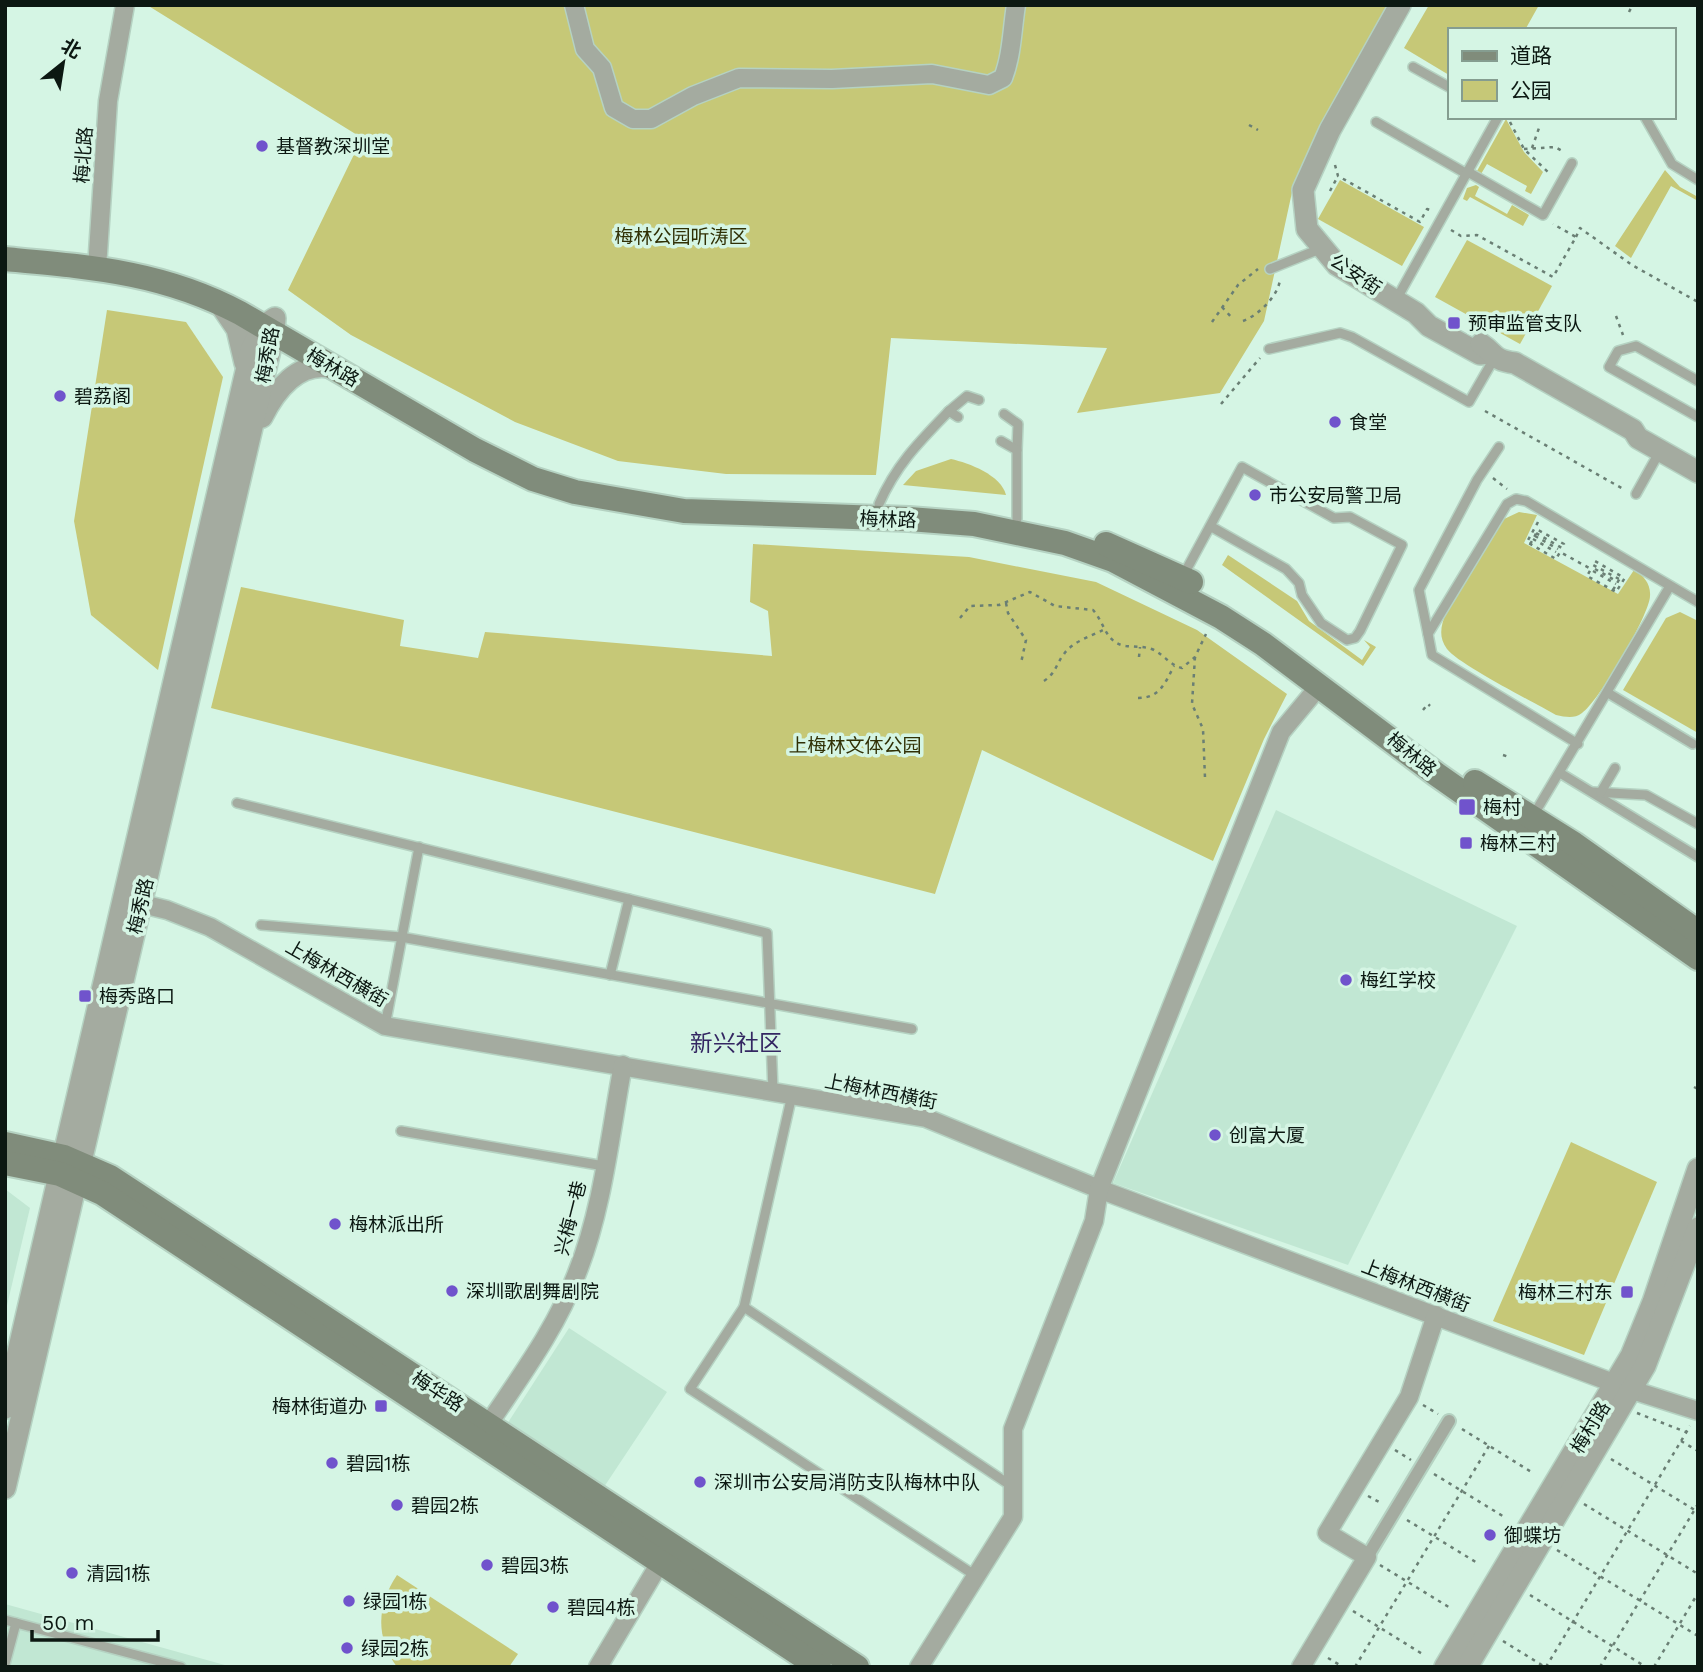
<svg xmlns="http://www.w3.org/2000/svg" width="1703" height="1672" font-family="'Work Sans','Noto Sans SC',sans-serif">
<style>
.built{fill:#c1e7d3}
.green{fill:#c6c877}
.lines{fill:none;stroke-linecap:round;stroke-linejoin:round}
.service-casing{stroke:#b5d2c2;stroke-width:12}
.pedestrian-casing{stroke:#b5d2c2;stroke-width:16}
.minor-casing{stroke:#b5d2c2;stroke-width:21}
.tertiary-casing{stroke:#b5d2c2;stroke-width:24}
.secondary-casing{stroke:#b5d2c2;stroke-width:28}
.path{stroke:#6a7f74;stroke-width:2.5;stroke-dasharray:3.5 5;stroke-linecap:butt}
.service{stroke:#a4aba0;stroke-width:9}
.pedestrian{stroke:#a4aba0;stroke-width:12}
.minor{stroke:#a4aba0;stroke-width:18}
.tertiary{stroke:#a4aba0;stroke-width:21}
.secondary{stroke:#808c7b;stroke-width:24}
.poi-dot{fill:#7053cc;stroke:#d5f5e4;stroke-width:2.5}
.labels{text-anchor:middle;stroke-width:7;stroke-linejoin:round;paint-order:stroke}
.poi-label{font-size:19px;fill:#0c1812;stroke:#d5f5e4;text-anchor:start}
.street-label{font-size:19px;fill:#0c1812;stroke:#d5f5e4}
.park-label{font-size:19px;fill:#303005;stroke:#d5f5e4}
.quarter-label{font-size:23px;fill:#342762;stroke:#d5f5e4}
</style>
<rect width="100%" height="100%" fill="#d5f5e4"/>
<!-- built -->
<g class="built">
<polygon points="1276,810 1517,926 1348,1265 1113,1183"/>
<polygon points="5,1189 30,1208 5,1314"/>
<polygon points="569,1328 667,1392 604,1487 507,1424"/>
<polygon points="5,1604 232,1667 5,1667"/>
</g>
<!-- green -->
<g class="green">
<polygon points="147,5 1388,5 1294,183 1264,321 1220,393 1077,413 1107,348 891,338 876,475 726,474 618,461 515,422 351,335 288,290 362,138"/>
<polygon points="1429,5 1539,5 1525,30 1449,30 1449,75 1404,48"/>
<polygon points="1506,119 1524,152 1543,172 1531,194 1525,191 1527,186 1487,164 1481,174 1477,171"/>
<polygon points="1665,170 1680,187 1698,197 1698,201 1671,186 1631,258 1615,246"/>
<polygon points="1340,180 1424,227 1402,266 1318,219"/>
<polygon points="1476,185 1479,187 1475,196 1507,214 1512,205 1529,215 1523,226 1470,197 1467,201 1463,199 1467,188"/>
<polygon points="1467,240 1552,286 1520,344 1435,297"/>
<polygon points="107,310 186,322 223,377 158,670 91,615 74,521"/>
<path d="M951 459C969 463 1001 475 1006 495L903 485 916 471Z"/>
<path d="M1519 512 1537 515 1524 543 1618 594 1634 570C1644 575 1651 585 1650 596 1650 614 1598 703 1582 713 1574 719 1566 717 1556 715 1535 703 1458 664 1447 649 1438 637 1441 625 1446 613L1497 526 1504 519Z"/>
<polygon points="753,544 969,557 1096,582 1197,630 1287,694 1264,739 1213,861 982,750 935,894 211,708 241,587 404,620 400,646 478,658 485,632 772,656 768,611 750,602"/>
<polygon points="1228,555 1297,601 1309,621 1362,660 1370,647 1364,640 1376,647 1363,666 1222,565"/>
<polygon points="1680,612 1698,621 1698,733 1623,690 1666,618"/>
<polygon points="1571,1142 1657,1182 1584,1355 1493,1321"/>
<path d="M397 1575 518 1654 509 1667H397C375 1637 377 1605 397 1575Z"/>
</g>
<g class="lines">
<!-- service casing -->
<g class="service-casing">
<g id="service">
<polyline points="1413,67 1449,87"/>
<polyline points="1645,117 1672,164 1698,180"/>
<polyline points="1376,122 1467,174"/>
<polyline points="1468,172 1543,215 1572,163"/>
<polyline points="1270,269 1320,249"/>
<polyline points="1396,300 1498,117"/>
<polyline points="1269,349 1340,333 1352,337 1469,402 1495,357"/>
<polyline points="1698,381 1636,346 1618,351 1609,367 1698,417"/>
<polyline points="949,411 967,396 979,400"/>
<polyline points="1004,414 1018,424 1017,450"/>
<polyline points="1001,441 1017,450 1017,519"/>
<polyline points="1636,494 1660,451"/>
<path d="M879 504C896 465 919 442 949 411L958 417"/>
<polyline points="1183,576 1242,467 1334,518 1350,517 1402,545 1360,631 1355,638 1347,640 1321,623 1302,595 1299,583 1286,569 1210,526"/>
<polyline points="1428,634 1419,590 1477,480 1499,447"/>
<polyline points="1608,693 1693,744"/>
<polyline points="1578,744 1432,655 1428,634 1507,504 1516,499 1526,501 1698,602"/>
<polyline points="1560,773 1698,857"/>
<polyline points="1593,792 1646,795 1698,824"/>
<polyline points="1601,792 1615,768"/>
<polyline points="237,803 767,933 773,1091"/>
<polyline points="1533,816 1670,586"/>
<polyline points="261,925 401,937 912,1029"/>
<polyline points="610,975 629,899"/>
<polyline points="385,1026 419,847"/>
<polyline points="792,1095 744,1307 1013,1487"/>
<polyline points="401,1131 604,1166"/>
<polyline points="744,1307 690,1389 976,1576"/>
<polyline points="5,1620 181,1667"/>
<polyline points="5,1664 16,1623"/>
</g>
</g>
<!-- pedestrian casing -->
<g class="pedestrian-casing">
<polyline id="pedestrian" points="1367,1557 1449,1421"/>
</g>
<!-- minor casing -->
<g class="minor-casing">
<g id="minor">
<path d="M574 5 585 49 602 68 614 108 633 119H651L693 96 739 78 832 79 932 74 989 85 1003 78C1012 55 1012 30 1016 5"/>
<polyline points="97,268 108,101 125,5"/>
<polyline points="130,901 167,910 210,927 385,1026 926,1118 1099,1189 1632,1390 1698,1411"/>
<path d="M482 1434C516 1382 555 1332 577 1273 603 1208 610 1134 623 1065"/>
<polyline points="598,1667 661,1561"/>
<polyline points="919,1667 1013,1517 1013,1429 1094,1221 1099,1189 1281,732 1320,685"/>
<polyline points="1301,1667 1367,1557 1327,1533 1409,1397 1436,1315"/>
</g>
</g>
<!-- tertiary casing -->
<g class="tertiary-casing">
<g id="tertiary">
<polyline points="1400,5 1330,130 1303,190 1307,229 1337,265 1416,313 1429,326 1480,354 1488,353"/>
<polyline points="218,301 237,329 245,363"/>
<path d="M1481 344C1496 354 1492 360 1515 363L1633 430 1638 438 1698 472"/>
<path d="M262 417C275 391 299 359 333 368"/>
<polyline points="5,1408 251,350 263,326 275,318 274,333 5,1488"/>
<polyline points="1445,1667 1631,1356 1653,1302 1698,1169"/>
<polyline points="1467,1667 1645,1366 1698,1228"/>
</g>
</g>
<!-- secondary casing -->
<g class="secondary-casing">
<g id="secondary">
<path d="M5 259C91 267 163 272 240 313L475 450 533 479 575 492 684 511 909 519 974 524 1065 543 1113 560 1221 617 1263 644 1436 774 1698 958"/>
<polyline points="1106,544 1191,582"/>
<polyline points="1475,782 1574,844 1698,932"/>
<polyline points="5,1144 64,1157 110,1177 857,1667"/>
<polyline points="5,1163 60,1174 102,1193 819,1667"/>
</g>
</g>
<!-- path -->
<g class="path">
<polyline points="1629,12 1631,8"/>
<polyline points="1510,122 1524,149 1550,174"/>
<polyline points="1249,125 1258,130"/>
<polyline points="1532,148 1539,128"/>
<polyline points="1524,149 1555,147 1564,152"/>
<polyline points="1335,165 1338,176 1420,222 1427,209 1430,210"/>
<polyline points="1330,191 1338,176"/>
<polyline points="1451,230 1461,236 1477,235 1553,277 1576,237 1553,224"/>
<polyline points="1576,237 1580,228 1632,265 1698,302"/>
<polyline points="1222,307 1233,319"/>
<polyline points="1616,316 1623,335"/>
<path d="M1243 321C1259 315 1279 295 1280 279"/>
<polyline points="1212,322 1238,285 1258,269"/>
<polyline points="1221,404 1260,358"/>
<polyline points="1485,411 1625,490"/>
<polyline points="1493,478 1507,489"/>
<polyline points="1538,522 1527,542 1556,559 1560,552 1591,569 1587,576 1616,592 1626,576"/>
<polyline points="1535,536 1558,549"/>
<polyline points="1533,539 1556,552"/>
<path d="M1530 544C1533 540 1535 535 1538 530L1564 544 1562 548 1536 533"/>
<polyline points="1595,569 1618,582"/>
<polyline points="1593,571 1616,584"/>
<path d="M1613 590C1616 585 1619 580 1621 576L1595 561 1593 565 1619 579"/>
<polyline points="1006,603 1008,613 1026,640 1021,663"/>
<path d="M960 618 970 606 999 605 1030 592 1055 606 1093 610C1105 623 1105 643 1126 646 1135 647 1145 646 1154 650 1165 656 1170 665 1182 668L1195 657 1206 634"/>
<polyline points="1139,657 1140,647"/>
<polyline points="1195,657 1192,704 1203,729 1205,778"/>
<path d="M1044 681C1056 673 1056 664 1064 654 1072 642 1091 636 1103 630"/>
<path d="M1138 698C1160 698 1165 683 1174 666"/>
<polyline points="1423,710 1428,704 1430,706"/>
<polyline points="1503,755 1509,757"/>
<polyline points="1694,1087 1698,1089"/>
<polyline points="1423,1405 1438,1414"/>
<polyline points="1637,1413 1686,1432"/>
<polyline points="1462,1429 1533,1473"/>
<polyline points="1681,1441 1698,1451"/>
<polyline points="1395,1450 1411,1460"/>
<polyline points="1611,1459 1698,1512"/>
<polyline points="1434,1474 1506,1518"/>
<polyline points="1368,1496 1381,1503"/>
<polyline points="1584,1504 1698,1574"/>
<polyline points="1407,1520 1479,1564"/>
<polyline points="1557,1550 1698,1636"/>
<polyline points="1380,1565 1452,1609"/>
<polyline points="1530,1595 1646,1667"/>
<polyline points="1353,1611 1424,1655"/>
<polyline points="1503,1641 1545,1667"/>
<polyline points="1328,1658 1343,1667"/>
<polyline points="1355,1667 1489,1446"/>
<polyline points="1546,1667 1690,1426"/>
<polyline points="1600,1667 1698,1504"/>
<polyline points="1654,1667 1698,1593"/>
</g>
<!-- service -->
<use href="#service" class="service"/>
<!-- pedestrian -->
<use href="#pedestrian" class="pedestrian"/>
<!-- minor -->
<use href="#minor" class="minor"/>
<!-- tertiary -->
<use href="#tertiary" class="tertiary"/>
<!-- secondary -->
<use href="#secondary" class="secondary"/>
</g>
<!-- markers -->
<g class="poi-dot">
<circle cx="262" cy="146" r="7"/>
<rect x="1447" y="316" width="14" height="14" rx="3.5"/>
<circle cx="60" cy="396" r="7"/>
<circle cx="1335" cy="422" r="7"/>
<circle cx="1255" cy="495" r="7"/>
<rect x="1458" y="798" width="18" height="18" rx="3.5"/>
<rect x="1459" y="836" width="14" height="14" rx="3.5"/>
<circle cx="1346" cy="980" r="7"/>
<rect x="78" y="989" width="14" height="14" rx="3.5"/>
<circle cx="1215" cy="1135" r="7"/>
<circle cx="335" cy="1224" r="7"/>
<circle cx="452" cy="1291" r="7"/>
<rect x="1620" y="1285" width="14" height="14" rx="3.5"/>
<rect x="374" y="1399" width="14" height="14" rx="3.5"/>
<circle cx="332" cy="1463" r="7"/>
<circle cx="700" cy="1482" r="7"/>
<circle cx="397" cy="1505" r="7"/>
<circle cx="1490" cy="1535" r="7"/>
<circle cx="487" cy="1565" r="7"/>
<circle cx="72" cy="1573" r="7"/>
<circle cx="349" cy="1601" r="7"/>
<circle cx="553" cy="1607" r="7"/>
<circle cx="347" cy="1648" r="7"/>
</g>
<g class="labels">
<!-- poi labels -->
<g class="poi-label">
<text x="276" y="153">基督教深圳堂</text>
<text x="1468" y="330">预审监管支队</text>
<text x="74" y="403">碧荔阁</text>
<text x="1349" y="429">食堂</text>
<text x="1269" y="502">市公安局警卫局</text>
<text x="1483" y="814">梅村</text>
<text x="1480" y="850">梅林三村</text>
<text x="1360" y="987">梅红学校</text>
<text x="99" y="1003">梅秀路口</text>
<text x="1229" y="1142">创富大厦</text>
<text x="349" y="1231">梅林派出所</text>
<text x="466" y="1298">深圳歌剧舞剧院</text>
<text x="1613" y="1299" text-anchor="end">梅林三村东</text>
<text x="367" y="1413" text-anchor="end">梅林街道办</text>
<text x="346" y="1470">碧园1栋</text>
<text x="714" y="1489">深圳市公安局消防支队梅林中队</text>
<text x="411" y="1512">碧园2栋</text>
<text x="1504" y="1542">御蝶坊</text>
<text x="501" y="1572">碧园3栋</text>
<text x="86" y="1580">清园1栋</text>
<text x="363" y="1608">绿园1栋</text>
<text x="567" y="1614">碧园4栋</text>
<text x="361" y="1655">绿园2栋</text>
</g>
<!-- street labels -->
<g class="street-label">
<text transform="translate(83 155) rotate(-86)" y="7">梅北路</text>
<text transform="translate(1356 274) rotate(34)" y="7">公安街</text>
<text transform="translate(267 355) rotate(-80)" y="7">梅秀路</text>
<text transform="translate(333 367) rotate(30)" y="7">梅林路</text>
<text transform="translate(888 519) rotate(2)" y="7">梅林路</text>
<text transform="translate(1412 754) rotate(39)" y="7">梅林路</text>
<text transform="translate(140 906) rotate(-77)" y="7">梅秀路</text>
<text transform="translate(337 973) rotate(30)" y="7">上梅林西横街</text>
<text transform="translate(881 1091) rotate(11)" y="7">上梅林西横街</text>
<text transform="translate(570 1218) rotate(-76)" y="7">兴梅一巷</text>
<text transform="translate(1416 1285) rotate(21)" y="7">上梅林西横街</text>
<text transform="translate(438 1391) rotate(33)" y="7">梅华路</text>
<text transform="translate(1590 1427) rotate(-59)" y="7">梅村路</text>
</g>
<!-- park labels -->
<g class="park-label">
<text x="681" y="243">梅林公园听涛区</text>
<text x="855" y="752">上梅林文体公园</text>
</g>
<!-- quarter labels -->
<g class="quarter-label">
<text x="736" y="1051">新兴社区</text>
</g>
</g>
<!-- border -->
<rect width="1703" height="1672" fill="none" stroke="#0c1812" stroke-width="14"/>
<!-- legend -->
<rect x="1448" y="28" width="228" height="91" fill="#d5f5e4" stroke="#859d90" stroke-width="2"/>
<rect x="1462" y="51" width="35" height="10" fill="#808c7b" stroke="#859d90" stroke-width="2"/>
<text x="1510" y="63" font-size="21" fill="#0c1812">道路</text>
<rect x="1462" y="80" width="35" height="21" fill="#c6c877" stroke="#859d90" stroke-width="2"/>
<text x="1510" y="98" font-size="21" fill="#0c1812">公园</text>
<!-- north arrow -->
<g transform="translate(63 63) rotate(30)" stroke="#d5f5e4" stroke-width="5" paint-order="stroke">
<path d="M0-5L12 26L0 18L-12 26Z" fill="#0c1812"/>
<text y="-10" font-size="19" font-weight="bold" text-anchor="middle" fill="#0c1812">北</text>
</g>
<!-- scale -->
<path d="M32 1630v10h126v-10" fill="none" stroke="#0c1812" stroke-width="3.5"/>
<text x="42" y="1630" font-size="21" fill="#0c1812" stroke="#d5f5e4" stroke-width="5" paint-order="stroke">50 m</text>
</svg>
